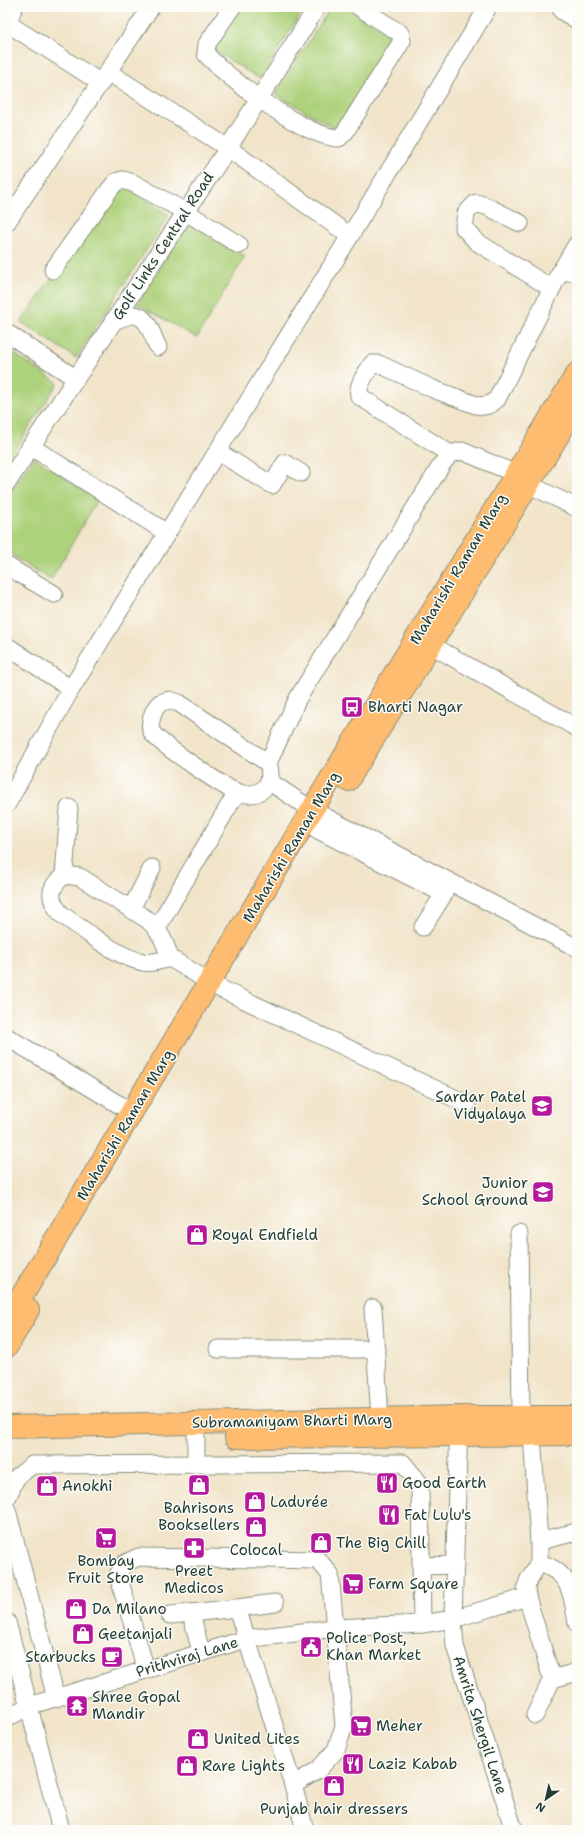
<svg xmlns="http://www.w3.org/2000/svg" width="584" height="1837" font-family="'Shantell Sans',sans-serif">
<style>
.green{fill:#add27c;stroke:#668858}
.lines{fill:none;stroke-linecap:round;stroke-linejoin:round}
.minor-casing{stroke:#88907e;stroke-width:19}
.major-casing{stroke:#88907e;stroke-width:24}
.minor{stroke:#fff;stroke-width:17}
.major{stroke:#fdbc70;stroke-width:22}
.labels{text-anchor:middle;stroke-width:3;stroke-linejoin:round;paint-order:stroke}
.street-label{font-size:15px;fill:#1f3d34;stroke:#fdfcf7}
.poi-label{font-size:15px;fill:#1f3d34;stroke:#fdfcf7;text-anchor:start}
</style>
<rect width="100%" height="100%" fill="#fdfcf7"/>
<filter id="ink" filterUnits="userSpaceOnUse"><feTurbulence type="fractalNoise" baseFrequency=".025" numOctaves="2"/><feDisplacementMap in="SourceGraphic" scale="8" xChannelSelector="R" yChannelSelector="G"/><feConvolveMatrix kernelMatrix="1 2 1 2 8 2 1 2 1" color-interpolation-filters="sRGB"/></filter>
<filter id="wash" filterUnits="userSpaceOnUse"><feTurbulence type="fractalNoise" baseFrequency=".012" numOctaves="4" result="noise"/><feDisplacementMap in="SourceGraphic" scale="16" xChannelSelector="R" yChannelSelector="G"/><feGaussianBlur stdDeviation="0.9" result="paint"/><feColorMatrix in="noise" values="0 0 0 0 0 0 0 0 0 0 0 0 0 0 0 0 0 1.4 0 .05"/><feComposite in="paint" operator="in"/></filter>
<g filter="url(#wash)">
<rect width="100%" height="100%" fill="#f1e4c9"/>
<!-- green -->
<g class="green">
<polygon points="239,7 305,7 260,79 212,49"/>
<polygon points="331,7 346,7 392,36 338,130 275,94"/>
<polygon points="119,182 169,215 76,358 21,322"/>
<polygon points="189,221 245,256 197,338 137,304"/>
<polygon points="7,349 58,383 7,462"/>
<polygon points="34,457 97,500 51,580 7,552 7,497"/>
</g>
</g>
<g filter="url(#ink)">
<g class="lines">
<!-- minor casing -->
<g class="minor-casing">
<g id="minor">
<path d="M232 7 207 44 206 54C228 79 307 138 339 138L345 132 402 41 400 33 359 7"/>
<polyline points="564,7 562,11 577,20"/>
<polyline points="7,23 101,83"/>
<polyline points="7,23 14,7"/>
<polyline points="108,72 228,148 350,236"/>
<polyline points="7,222 151,7"/>
<polyline points="520,223 486,206 476,203 466,213 464,228 477,242 551,288"/>
<polyline points="53,270 110,189 116,182 123,180 133,183 186,212 239,245"/>
<polyline points="558,276 577,244"/>
<path d="M113 321C119 319 126 316 132 315 148 314 152 336 158 347"/>
<polyline points="7,333 75,378"/>
<polyline points="30,446 167,533"/>
<polyline points="218,452 272,485 285,463 301,473"/>
<path d="M450 454 359 396C357 385 366 373 372 364H379L433 389 476 405 484 406 491 404 497 399 558 276 563 271 577 273"/>
<polyline points="7,483 228,148 317,7"/>
<polyline points="528,484 577,508"/>
<polyline points="7,566 54,594"/>
<polyline points="431,645 577,728"/>
<polyline points="7,646 71,689"/>
<path d="M169 700 179 703 268 763C275 785 261 798 239 793 227 790 161 744 153 734 147 726 153 709 160 703 162 702 166 701 169 700Z"/>
<polyline points="268,763 298,698 442,464 450,454 462,451 516,474"/>
<polyline points="270,782 312,810 577,948"/>
<polyline points="7,804 71,689 350,236 488,7"/>
<polyline points="318,830 444,894 423,927"/>
<polyline points="64,876 69,808"/>
<polyline points="131,909 152,868"/>
<polyline points="157,928 237,792"/>
<path d="M170 958C162 960 152 964 143 962 118 958 83 929 61 914 48 899 48 887 65 875L80 877 148 920C160 931 165 942 170 958L221 989 467 1104"/>
<polyline points="7,1037 133,1113"/>
<polyline points="519,1234 521,1417"/>
<polyline points="373,1308 380,1419"/>
<polyline points="218,1349 376,1349"/>
<polyline points="459,1424 453,1619 455,1646 514,1830"/>
<polyline points="532,1434 539,1541 539,1563 529,1579 526,1587 527,1597 552,1679 535,1715"/>
<polyline points="196,1464 196,1423"/>
<polyline points="7,1498 16,1478 32,1465 403,1463 420,1484 422,1624"/>
<polyline points="7,1510 56,1698"/>
<polyline points="539,1541 577,1532"/>
<path d="M539 1563C571 1572 572 1594 577 1623"/>
<polyline points="421,1566 455,1565"/>
<polyline points="237,1608 275,1603"/>
<polyline points="170,1615 191,1613"/>
<polyline points="7,1622 61,1830"/>
<polyline points="201,1652 191,1613 237,1608 293,1785 305,1830"/>
<polyline points="146,1670 118,1575 124,1564 138,1557 318,1560 330,1574 344,1726 336,1750 318,1770 293,1785"/>
<polyline points="552,1679 577,1672"/>
<polyline points="7,1718 29,1706 246,1639 335,1628 422,1624 453,1619 527,1597"/>
</g>
</g>
<!-- major casing -->
<g class="major-casing">
<g id="major">
<polyline points="348,780 577,404"/>
<polyline points="7,1321 312,810 577,374"/>
<polyline points="7,1346 28,1310"/>
<polyline points="7,1427 459,1417 577,1417"/>
<polyline points="236,1437 577,1434"/>
</g>
</g>
<!-- minor -->
<use href="#minor" class="minor"/>
<!-- major -->
<use href="#major" class="major"/>
</g>
</g>
<!-- icons -->
<defs>
<g id="bus-square" transform="scale(1.15)"><rect x="-9" y="-9" width="18" height="18" rx="4" fill="#b5179e" stroke="#fdfcf7"/><path d="M-5-6H5V4H4V6H2V4H-2V6H-4V4H-5ZM-3.5-4V0h7V-4ZM-3.5 1.2v1.5H-2V1.2ZM2 1.2v1.5H3.5V1.2Z" fill="#fff"/></g>
<g id="school-square" transform="scale(1.15)"><rect x="-9" y="-9" width="18" height="18" rx="4" fill="#b5179e" stroke="#fdfcf7"/><path d="M0-5L7-2L0 1L-7-2ZM-4 1L0 2.5L4 1V4Q0 6-4 4Z" fill="#fff"/></g>
<g id="shop-square" transform="scale(1.15)"><rect x="-9" y="-9" width="18" height="18" rx="4" fill="#b5179e" stroke="#fdfcf7"/><path d="M-5-2.5h2.3a2.7 3.5 0 0 1 5.4 0H5L5.5 6h-11ZM-1.5-2.5h3a1.5 2.3 0 0 0-3 0Z" fill="#fff"/></g>
<g id="restaurant-square" transform="scale(1.15)"><rect x="-9" y="-9" width="18" height="18" rx="4" fill="#b5179e" stroke="#fdfcf7"/><path d="M-5-6h1v4h1v-4h1v4h1v-4h1v5L-1.5 .5V6h-2V.5L-5-1ZM5-6V6H3V1.5H1.5Q1.5-4 5-6Z" fill="#fff"/></g>
<g id="supermarket-square" transform="scale(1.15)"><rect x="-9" y="-9" width="18" height="18" rx="4" fill="#b5179e" stroke="#fdfcf7"/><path d="M-6-5.5h2.5l.6 2H6L4.5 2H-2.5L-4.4-4H-6ZM-1.5 3.2a1.3 1.3 0 1 0 .1 0ZM3 3.2a1.3 1.3 0 1 0 .1 0Z" fill="#fff"/></g>
<g id="pharmacy-square" transform="scale(1.15)"><rect x="-9" y="-9" width="18" height="18" rx="4" fill="#b5179e" stroke="#fdfcf7"/><path d="M-2-6h4v4h4v4h-4v4h-4v-4h-4v-4h4Z" fill="#fff"/></g>
<g id="civic-square" transform="scale(1.15)"><rect x="-9" y="-9" width="18" height="18" rx="4" fill="#b5179e" stroke="#fdfcf7"/><path d="M-.6-6.5H3V-4.5H.6V-3L4-1V1h2V6H-6V1h2V-1L-.6-3ZM-1.2 2.5V6h2.4V2.5Z" fill="#fff"/></g>
<g id="cafe-square" transform="scale(1.15)"><rect x="-9" y="-9" width="18" height="18" rx="4" fill="#b5179e" stroke="#fdfcf7"/><path d="M-5.5-4.5H6V0H3Q3 3.5 0 3.5H-2.5Q-5.5 3.5-5.5 0ZM3-3.2v2h1.7v-2ZM-6 4.5H4V6H-6Z" fill="#fff"/></g>
<g id="temple-square" transform="scale(1.15)"><rect x="-9" y="-9" width="18" height="18" rx="4" fill="#b5179e" stroke="#fdfcf7"/><path d="M0-6L5-2H3V0L6.5 2.5H4V6H1.5V3h-3V6H-4V2.5H-6.5L-3 0V-2H-5Z" fill="#fff"/></g>
</defs>
<g fill-rule="evenodd">
<use href="#bus-square" x="352" y="707"/>
<use href="#school-square" x="542" y="1106"/>
<use href="#school-square" x="543" y="1192"/>
<use href="#shop-square" x="197" y="1235"/>
<use href="#restaurant-square" x="387" y="1483"/>
<use href="#shop-square" x="199" y="1485"/>
<use href="#shop-square" x="47" y="1486"/>
<use href="#shop-square" x="255" y="1502"/>
<use href="#restaurant-square" x="389" y="1515"/>
<use href="#shop-square" x="256" y="1527"/>
<use href="#supermarket-square" x="106" y="1538"/>
<use href="#shop-square" x="321" y="1543"/>
<use href="#pharmacy-square" x="194" y="1548"/>
<use href="#supermarket-square" x="353" y="1584"/>
<use href="#shop-square" x="76" y="1609"/>
<use href="#shop-square" x="83" y="1634"/>
<use href="#civic-square" x="311" y="1647"/>
<use href="#cafe-square" x="112" y="1657"/>
<use href="#temple-square" x="77" y="1706"/>
<use href="#supermarket-square" x="361" y="1726"/>
<use href="#shop-square" x="198" y="1739"/>
<use href="#restaurant-square" x="353" y="1764"/>
<use href="#shop-square" x="187" y="1766"/>
<use href="#shop-square" x="334" y="1786"/>
</g>
<g class="labels">
<!-- street labels -->
<g class="street-label">
<text transform="translate(163 246) rotate(-57)" y="5">Golf Links Central Road</text>
<text transform="translate(458 569) rotate(-59)" y="5">Maharishi Raman Marg</text>
<text transform="translate(291 847) rotate(-59)" y="5">Maharishi Raman Marg</text>
<text transform="translate(125 1125) rotate(-59)" y="5">Maharishi Raman Marg</text>
<text transform="translate(292 1421) rotate(-1)" y="5">Subramaniyam Bharti Marg</text>
<text transform="translate(187 1657) rotate(-17)" y="5">Prithviraj Lane</text>
<text transform="translate(480 1725) rotate(72)" y="5">Amrita Shergil Lane</text>
</g>
<!-- poi labels -->
<g class="poi-label">
<text x="368" y="712">Bharti Nagar</text>
<text x="526" y="1102" text-anchor="end">Sardar Patel<tspan x="526" dy="17">Vidyalaya</tspan></text>
<text x="528" y="1188" text-anchor="end">Junior<tspan x="528" dy="17">School Ground</tspan></text>
<text x="212" y="1240">Royal Endfield</text>
<text x="402" y="1488">Good Earth</text>
<text x="62" y="1491">Anokhi</text>
<text x="270" y="1507">Ladurée</text>
<text x="199" y="1513" text-anchor="middle">Bahrisons<tspan x="199" dy="17">Booksellers</tspan></text>
<text x="404" y="1520">Fat Lulu's</text>
<text x="336" y="1548">The Big Chill</text>
<text x="256" y="1555" text-anchor="middle">Colocal</text>
<text x="106" y="1566" text-anchor="middle">Bombay<tspan x="106" dy="17">Fruit Store</tspan></text>
<text x="194" y="1576" text-anchor="middle">Preet<tspan x="194" dy="17">Medicos</tspan></text>
<text x="368" y="1589">Farm Square</text>
<text x="92" y="1614">Da Milano</text>
<text x="98" y="1639">Geetanjali</text>
<text x="326" y="1643">Police Post,<tspan x="326" dy="17">Khan Market</tspan></text>
<text x="96" y="1662" text-anchor="end">Starbucks</text>
<text x="92" y="1702">Shree Gopal<tspan x="92" dy="17">Mandir</tspan></text>
<text x="376" y="1731">Meher</text>
<text x="214" y="1744">United Lites</text>
<text x="368" y="1769">Laziz Kabab</text>
<text x="202" y="1771">Rare Lights</text>
<text x="334" y="1814" text-anchor="middle">Punjab hair dressers</text>
</g>
</g>
<!-- margin -->
<rect width="584" height="1837" fill="none" stroke="#fdfcf7" stroke-width="24"/>
<!-- north arrow -->
<g transform="translate(546 1799) rotate(214)" stroke="#fdfcf7" stroke-width="3" paint-order="stroke">
<path d="M0-3L7 15L0 10L-7 15Z" fill="#1f3d34"/>
<text y="-6" font-size="11" font-weight="bold" text-anchor="middle" fill="#1f3d34">N</text>
</g>
</svg>
